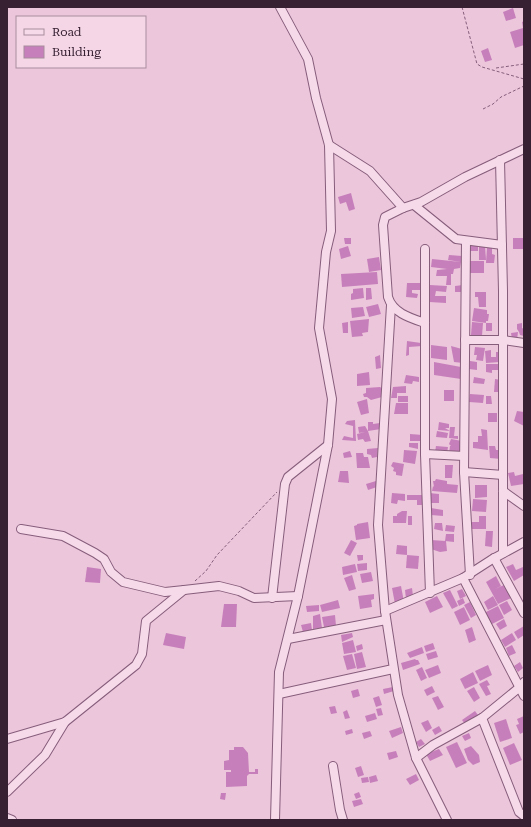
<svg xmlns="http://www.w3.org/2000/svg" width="531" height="827" font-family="'Roboto Serif',serif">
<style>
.building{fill:#c77fbb}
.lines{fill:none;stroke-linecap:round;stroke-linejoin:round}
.minor-casing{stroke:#865d7b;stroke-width:10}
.path{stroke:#865d7b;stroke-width:1;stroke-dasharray:3 2;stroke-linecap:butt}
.minor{stroke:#f7daea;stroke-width:8}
</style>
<rect width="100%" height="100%" fill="#ecc7db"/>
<!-- building -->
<g class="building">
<polygon points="513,8 516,18 506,21 503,12"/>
<polygon points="524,21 524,45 515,48 510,32 523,28 522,22"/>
<polygon points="488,48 492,60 485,62 481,51"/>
<polygon points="351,193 355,209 349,211 346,202 340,204 338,197"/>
<polygon points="344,238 351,238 351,244 345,244"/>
<rect x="513" y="238" width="11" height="11"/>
<rect x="469" y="245" width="9" height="6"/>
<polygon points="479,245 485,245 486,260 479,260"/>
<polygon points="348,246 351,256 341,259 339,249"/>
<polygon points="487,247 492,247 492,254 495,255 494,263 486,263"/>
<polygon points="449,255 462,256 460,268 454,269 453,274 451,274 451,285 446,285 447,276 436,276 437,270 447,269 431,267 432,259 461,262 448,260"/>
<polygon points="379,257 381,270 369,272 367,259"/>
<rect x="470" y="261" width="14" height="12"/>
<polygon points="377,272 378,284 342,287 341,274"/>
<polygon points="407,283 420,283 420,290 412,290 412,293 418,294 417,298 406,297"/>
<polygon points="430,285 447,286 446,292 436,291 435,296 446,296 446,303 429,302"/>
<polygon points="463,285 462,292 455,292 455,286"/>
<polygon points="363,288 364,298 351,300 351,294 353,293 353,289"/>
<polygon points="366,288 371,288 372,299 366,300"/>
<polygon points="475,292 486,292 486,307 479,307 478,297 475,297"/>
<polygon points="378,304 381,314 369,317 366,307"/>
<polygon points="363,307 365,316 352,318 351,308"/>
<polygon points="474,308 487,310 487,314 489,314 488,321 486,321 486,323 472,321"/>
<polygon points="369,319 368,332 362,333 363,336 352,337 350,321"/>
<polygon points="348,322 348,333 343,333 342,323"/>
<polygon points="472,322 483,323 482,336 471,335"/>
<rect x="486" y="323" width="6" height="8"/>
<polygon points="522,323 522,328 524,329 524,336 520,335 519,332 517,329 517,324"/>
<polygon points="518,332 517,340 512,339 511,333"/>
<polygon points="407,341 421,343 422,346 409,347 409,355 406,356"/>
<polygon points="431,345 447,347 447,360 431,358"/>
<polygon points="451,346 462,349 463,363 454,362"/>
<polygon points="475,347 485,348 483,361 476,360 477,355 474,355"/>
<polygon points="491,350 491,357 496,357 496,352 499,352 500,362 486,363 485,351"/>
<polygon points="380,355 381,368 376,369 375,357"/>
<polygon points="470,361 477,362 477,370 469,369"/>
<polygon points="434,362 461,367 461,379 434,375"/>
<polygon points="486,364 500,364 499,370 492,370 492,373 486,372"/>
<polygon points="369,372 370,385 357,386 357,374"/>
<polygon points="406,375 419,377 419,382 413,381 412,384 404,383"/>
<polygon points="474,377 485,379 484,384 473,383"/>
<polygon points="495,379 501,380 501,392 494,392"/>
<polygon points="406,386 406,393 397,393 397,398 391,398 393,387"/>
<polygon points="380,387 383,389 382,397 371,400 367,397 364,397 363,394 366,393 366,388"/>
<rect x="444" y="390" width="10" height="11"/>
<polygon points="470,394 484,395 483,403 469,402"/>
<rect x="398" y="396" width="10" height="6"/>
<polygon points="486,396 491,396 492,404 486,404"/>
<polygon points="367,399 369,413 361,415 357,402"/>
<polygon points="396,403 408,403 408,414 394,414"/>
<polygon points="517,411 524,412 524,426 514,421"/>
<rect x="488" y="413" width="9" height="9"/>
<polygon points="355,420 356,441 342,440 344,436 353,438 353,426 345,424 347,421"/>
<polygon points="368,422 373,422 373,424 380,423 381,429 368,431"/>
<polygon points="439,422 449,424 449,428 445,428 450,431 438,430"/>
<polygon points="365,426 368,431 371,441 365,442 363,439 358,440 357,434 365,432 359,433 358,427"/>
<polygon points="450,427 455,427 454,436 458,436 458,439 449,438"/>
<polygon points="481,429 487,430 488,450 473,448 473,442 478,442 478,436 482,436"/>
<polygon points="437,431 448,433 447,438 436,437"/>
<polygon points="410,434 423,435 422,441 410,441"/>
<polygon points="451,439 462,441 462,454 449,453 450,446 451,446 449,444"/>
<polygon points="409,443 418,443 418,449 409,447"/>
<polygon points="436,446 448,447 447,453 435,452"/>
<polygon points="489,446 495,446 496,450 501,450 501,459 490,458"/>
<polygon points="378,448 377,457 372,458 371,455 367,454 367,449"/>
<polygon points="404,450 417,451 415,464 403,462"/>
<polygon points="350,451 352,457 344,458 343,453"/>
<polygon points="356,453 363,453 364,457 368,457 370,468 357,468"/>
<polygon points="393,462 404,464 402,476 396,475 396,472 393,471 394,468 391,466"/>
<polygon points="445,465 453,465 452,478 445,478"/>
<polygon points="340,471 348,471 349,483 338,482"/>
<polygon points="514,472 515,476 523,474 524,484 511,486 508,473"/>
<polygon points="436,479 447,481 447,484 458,485 457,493 432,491 433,486 434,487 433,481 435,481"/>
<polygon points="376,481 377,487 368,490 366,484"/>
<polygon points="475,485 487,485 487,497 475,498"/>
<polygon points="392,493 405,494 405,501 398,500 397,504 391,503"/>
<polygon points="429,493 439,494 439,503 429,503"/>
<polygon points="407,495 422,495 422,505 417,505 417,500 407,500"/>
<polygon points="473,499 487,500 486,512 472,511"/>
<polygon points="431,508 443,510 443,516 431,515"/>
<polygon points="402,511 407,511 406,523 393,523 393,516 397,516 397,514"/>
<rect x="408" y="516" width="4" height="9"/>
<polygon points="479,516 486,516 486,529 472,529 472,522 479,522"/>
<polygon points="368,522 370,538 356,540 354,526 357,525 357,524"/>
<polygon points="435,523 442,523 443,531 434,529"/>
<polygon points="446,525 455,526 454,532 445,531"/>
<polygon points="486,531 493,531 492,547 485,546"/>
<polygon points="446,534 454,534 454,542 445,541"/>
<polygon points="351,540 357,543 350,556 344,553"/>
<polygon points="431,540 446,541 447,551 440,552 431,549"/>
<polygon points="397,545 407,546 407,555 396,554"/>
<polygon points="357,555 363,555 363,560 358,561"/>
<polygon points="407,555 419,556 418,569 406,568"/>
<polygon points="367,563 367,570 358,571 357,564"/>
<polygon points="355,564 357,572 343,575 342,567"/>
<polygon points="513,564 516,570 523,567 524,568 524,575 514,581 506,567"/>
<polygon points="87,567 101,569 100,583 85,582"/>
<polygon points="371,572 373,581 362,583 360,574"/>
<polygon points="352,575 356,589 349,591 344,578"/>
<polygon points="496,576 501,586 495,589 504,585 511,598 498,604 486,582"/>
<polygon points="401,586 404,602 395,604 392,588"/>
<polygon points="412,588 413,596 406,599 405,590"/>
<polygon points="462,589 466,596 460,599 457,591"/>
<polygon points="450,590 458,606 452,609 443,593"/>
<polygon points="374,594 374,599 371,600 372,607 360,609 358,596"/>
<polygon points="437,596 443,607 430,613 425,602"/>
<polygon points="493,596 498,605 488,610 484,602"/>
<polygon points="463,598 465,603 459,606 457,601"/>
<polygon points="338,600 340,608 322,612 320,605"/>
<polygon points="507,601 512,610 504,615 499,605"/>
<polygon points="470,602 476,615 471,618 464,605"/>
<polygon points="224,604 237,604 236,627 221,627"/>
<polygon points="319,605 319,611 307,612 306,606"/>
<polygon points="498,606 504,618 490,625 484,613"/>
<polygon points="464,607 470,620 460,625 454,612"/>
<polygon points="320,614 322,628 313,629 313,616"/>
<polygon points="335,615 336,626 324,627 322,617"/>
<polygon points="504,619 507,626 500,630 496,624"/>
<polygon points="311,623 312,630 303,632 301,625"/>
<polygon points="524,626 524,635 518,639 514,632"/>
<polygon points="472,627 476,640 469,643 465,630"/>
<polygon points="166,633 186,637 184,649 163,645"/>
<polygon points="352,633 353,637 342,642 341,635"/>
<polygon points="512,633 516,640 505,647 501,640"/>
<polygon points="353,640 356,652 344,654 342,643"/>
<polygon points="433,643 435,649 426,652 424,646"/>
<polygon points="362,644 363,649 357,651 356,646"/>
<polygon points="512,645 516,653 509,656 506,648"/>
<polygon points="422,647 424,653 410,658 407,653"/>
<polygon points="436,651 438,657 428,660 426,654"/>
<polygon points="362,652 366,667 357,669 354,654"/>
<polygon points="352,654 356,668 347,670 343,656"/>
<polygon points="415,659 416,660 418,660 420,664 403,670 401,663"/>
<polygon points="520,662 523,668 518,672 514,666"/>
<polygon points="438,665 441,673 429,678 425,670"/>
<polygon points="488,665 492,675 480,681 475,671"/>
<polygon points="422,667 427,678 421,681 416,670"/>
<polygon points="473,672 478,683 465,689 460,679"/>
<polygon points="487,680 490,685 487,686 491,694 486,696 479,684"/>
<polygon points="432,686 435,692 427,696 424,690"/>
<polygon points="393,687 394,691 384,694 383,689"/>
<polygon points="474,687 480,698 474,702 467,691"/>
<polygon points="358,689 360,696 353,698 351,691"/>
<polygon points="379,696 382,705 376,707 373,698"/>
<polygon points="438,696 444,707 438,710 432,698"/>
<polygon points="335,706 337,713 331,714 329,707"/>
<polygon points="381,708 383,715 378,716 376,709"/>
<polygon points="347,710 350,718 345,719 343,712"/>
<polygon points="475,711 478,715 465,724 462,720"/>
<polygon points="375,713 377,719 367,722 365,716"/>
<polygon points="524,716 524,732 520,734 516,725 519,724 517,719"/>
<polygon points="506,719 512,738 500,742 494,723"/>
<polygon points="428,720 432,728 426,732 421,723"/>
<polygon points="439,726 442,731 435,735 432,730"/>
<polygon points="401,727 403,733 392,738 389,731"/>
<polygon points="352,729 353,733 346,735 345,731"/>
<polygon points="370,731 372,736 364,739 362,733"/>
<polygon points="469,733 471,738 465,741 462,736"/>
<polygon points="421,739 425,744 419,747 416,742"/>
<polygon points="457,742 467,763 456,768 446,747"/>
<polygon points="514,743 522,760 510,765 503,748"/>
<polygon points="471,746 479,755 480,762 473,765 468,760 464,749"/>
<polygon points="234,747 243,747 248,753 249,772 255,772 255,769 258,769 258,774 249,774 247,776 247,786 226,787 226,772 231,772 231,770 224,770 224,761 229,760 229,750 234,750"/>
<polygon points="439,749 443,755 430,761 426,754"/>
<polygon points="396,751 398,757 389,760 387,753"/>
<polygon points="361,766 364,775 358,777 355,768"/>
<polygon points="416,774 419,780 410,785 406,779"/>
<polygon points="376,775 378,781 370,783 369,777"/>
<polygon points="368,777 369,782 362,783 361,778"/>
<polygon points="359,792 361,797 356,799 354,794"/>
<polygon points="221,793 226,793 225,800 220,799"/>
<polygon points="361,799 363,804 354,807 352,801"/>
</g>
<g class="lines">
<!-- minor casing -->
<g class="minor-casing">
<g id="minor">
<polyline points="329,145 370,171 403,208"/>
<polyline points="500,160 503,291 503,553"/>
<polyline points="414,205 456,239 502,245"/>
<polyline points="466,241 464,472 470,575"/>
<polyline points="425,249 425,454 430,593"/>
<polyline points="391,305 378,525 385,611 398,695 416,758 447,820"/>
<path d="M425 323C410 318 393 313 388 297L383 225 385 217 403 208 421 202 465 177 524 149"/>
<polyline points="465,340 503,340 524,343"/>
<polyline points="425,454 464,456"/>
<polyline points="464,472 503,475"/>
<polyline points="503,491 524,506"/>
<polyline points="21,529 63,536 95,553 104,559 111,572 123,582 165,592 184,590"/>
<polyline points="494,558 524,613"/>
<polyline points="463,578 524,696"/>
<polyline points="272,598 285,484 288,477 328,445"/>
<polyline points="385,611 463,578 491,560 524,542"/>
<polyline points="288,639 386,620"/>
<polyline points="279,694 393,669"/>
<polyline points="482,718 519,812 524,816"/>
<polyline points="7,739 65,722 136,665 142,654 146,621 184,590 219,586 239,591 254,598 298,596"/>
<polyline points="416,758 433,745 482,718 520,687 524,682"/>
<polyline points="333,766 340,810 343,820"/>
<polyline points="7,792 45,755 65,722"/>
<polyline points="7,818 12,820"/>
<polyline points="275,820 279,672 298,596 328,445 332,399 319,328 326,252 331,231 329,145 316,98 308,59 280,7"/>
</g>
</g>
<!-- path -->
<g class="path">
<polyline points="462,7 477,64 482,67 524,79"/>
<polyline points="496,68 524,64"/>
<polyline points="483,109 493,104 501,97 524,86"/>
<polyline points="195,581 206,571 217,555 277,492"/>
</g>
<!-- minor -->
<use href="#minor" class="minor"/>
</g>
<!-- border -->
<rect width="531" height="827" fill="none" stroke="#372032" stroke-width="16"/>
<!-- legend -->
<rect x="16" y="16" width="130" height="52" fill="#f4d6e6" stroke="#a88d9e"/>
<rect x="24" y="29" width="20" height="6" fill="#f7daea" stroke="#a88d9e"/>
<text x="52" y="36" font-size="12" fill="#372032">Road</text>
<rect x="24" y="46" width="20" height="12" fill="#c77fbb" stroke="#a88d9e"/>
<text x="52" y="56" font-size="12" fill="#372032">Building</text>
</svg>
